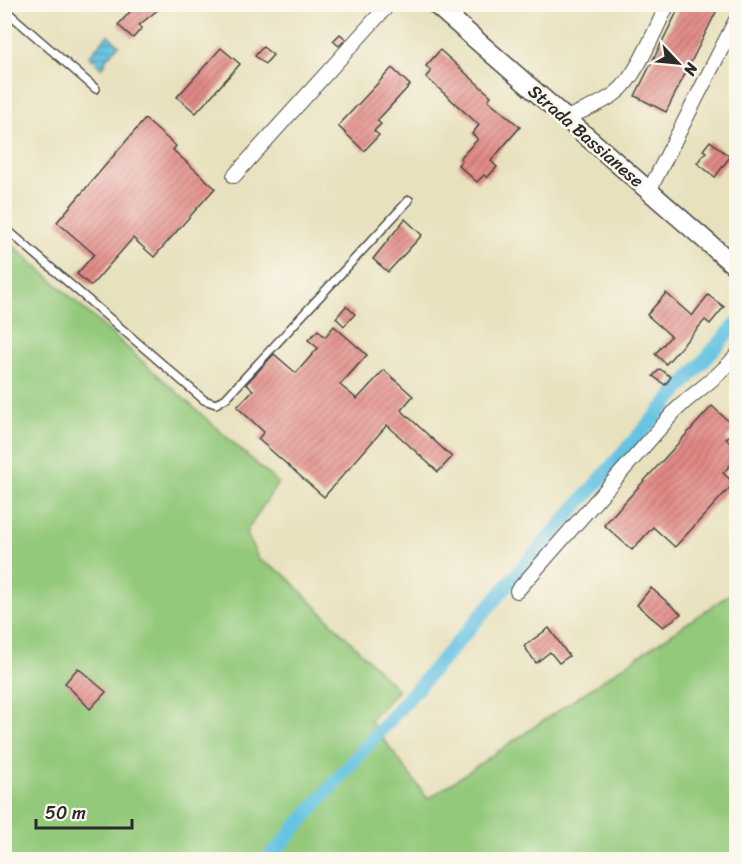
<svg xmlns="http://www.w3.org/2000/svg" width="741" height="864" font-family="Sriracha,sans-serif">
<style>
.grass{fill:#93c97a;stroke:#5f7a52;stroke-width:1.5}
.water{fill:url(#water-rules);stroke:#487787;stroke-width:1.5}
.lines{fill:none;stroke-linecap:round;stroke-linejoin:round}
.canal{stroke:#65c3e3;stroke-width:14}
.building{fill:url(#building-hatch)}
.service-casing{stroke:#474641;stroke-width:10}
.minor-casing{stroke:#474641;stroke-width:16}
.tertiary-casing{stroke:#474641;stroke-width:21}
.service{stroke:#fff;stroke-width:7}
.minor{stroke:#fff;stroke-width:14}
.tertiary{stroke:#fff;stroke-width:18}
.labels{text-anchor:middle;stroke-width:5;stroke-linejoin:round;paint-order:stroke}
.street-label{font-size:18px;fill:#2b2b2b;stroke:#fbf7ec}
</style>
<defs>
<pattern id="water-rules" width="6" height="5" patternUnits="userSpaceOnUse" patternTransform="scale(1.5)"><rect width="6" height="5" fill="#65c3e3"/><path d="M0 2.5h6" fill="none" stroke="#539fb8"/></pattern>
<pattern id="building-hatch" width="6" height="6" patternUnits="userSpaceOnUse" patternTransform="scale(1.5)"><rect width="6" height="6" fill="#e18986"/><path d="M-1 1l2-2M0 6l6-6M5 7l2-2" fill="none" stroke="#b7706e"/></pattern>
</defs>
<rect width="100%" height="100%" fill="#fbf7ec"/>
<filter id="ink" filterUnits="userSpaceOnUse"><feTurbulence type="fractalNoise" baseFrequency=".0167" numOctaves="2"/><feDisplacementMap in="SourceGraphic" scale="12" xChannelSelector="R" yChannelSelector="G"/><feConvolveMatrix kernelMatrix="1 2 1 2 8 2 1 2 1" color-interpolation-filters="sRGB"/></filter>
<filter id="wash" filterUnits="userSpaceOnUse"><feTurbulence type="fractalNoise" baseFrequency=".008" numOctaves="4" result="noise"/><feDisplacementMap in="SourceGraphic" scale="24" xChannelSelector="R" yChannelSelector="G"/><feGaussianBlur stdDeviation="1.35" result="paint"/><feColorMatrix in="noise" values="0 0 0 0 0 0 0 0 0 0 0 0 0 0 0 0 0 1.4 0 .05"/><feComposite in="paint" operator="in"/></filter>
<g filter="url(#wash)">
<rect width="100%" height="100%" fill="#e8e1be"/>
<!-- grass -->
<polygon class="grass" points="6,239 278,483 246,532 259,560 283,573 398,690 370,721 428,799 736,590 736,859 5,859"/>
<!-- water -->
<polygon class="water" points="108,35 119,45 104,61 106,63 101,68 96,63 98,60 95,58 93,60 89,56"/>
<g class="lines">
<!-- canal -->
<polyline class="canal" points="267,860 736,324"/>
</g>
<g id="blocks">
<!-- building -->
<g class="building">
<polygon points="137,4 165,4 139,25 142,28 133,38 118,25"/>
<polygon points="681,4 720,4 666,112 635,96"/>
<polygon points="340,34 346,39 339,46 333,41"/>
<polygon points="263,47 273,55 265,64 255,56"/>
<polygon points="221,48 240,64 196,113 177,97"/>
<polygon points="440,50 491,96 488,100 520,127 491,161 497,167 487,178 484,175 477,182 458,165 462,160 460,158 478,139 472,134 479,125 426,77 431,71 426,66"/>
<polygon points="392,68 410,85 377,121 381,124 374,131 379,135 364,151 338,126"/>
<polygon points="145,119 176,146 173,150 215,188 154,257 133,238 91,286 77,274 94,254 57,222"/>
<polygon points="710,141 730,157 715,177 697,163 706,152 703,150"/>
<polygon points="405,219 422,235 388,272 373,259"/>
<polygon points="666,293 692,316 708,295 724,307 710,324 705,320 666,364 655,354 671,336 647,315"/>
<polygon points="346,306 355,314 344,326 336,318"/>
<polygon points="334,326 367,355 340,385 357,399 384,370 413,396 401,410 452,457 438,472 387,425 324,497 258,439 264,432 237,407 253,390 246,384 274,354 296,373 318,348 308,340 318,330 325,337"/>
<polygon points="660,369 671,377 665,385 653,376"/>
<polygon points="712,406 736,428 726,439 736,448 736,459 723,473 734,483 675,547 653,527 632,550 604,525"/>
<polygon points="651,588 681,614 663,627 637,605"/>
<polygon points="549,628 569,656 559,663 550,652 536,663 524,646"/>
<polygon points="78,668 106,692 90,709 65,683"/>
</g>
</g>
</g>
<g filter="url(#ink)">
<use href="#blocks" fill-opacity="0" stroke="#474641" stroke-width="1.5"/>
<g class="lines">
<!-- service casing -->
<g class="service-casing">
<g id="service">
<polyline points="4,9 96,89"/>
<polyline points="4,227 204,400 216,404 226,398 409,200"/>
</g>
</g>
<!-- minor casing -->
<g class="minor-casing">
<g id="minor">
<path d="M566 118C582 111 602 104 616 93 637 77 655 29 668 4"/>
<polyline points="234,176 389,4"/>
<polyline points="649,191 736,20"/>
<path d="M517 591 675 411C695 391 717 379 736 356"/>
</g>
</g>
<!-- tertiary casing -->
<g class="tertiary-casing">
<polyline id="tertiary" points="435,4 736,267"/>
</g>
<!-- service -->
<use href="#service" class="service"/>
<!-- minor -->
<use href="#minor" class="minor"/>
<!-- tertiary -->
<use href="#tertiary" class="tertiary"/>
</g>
</g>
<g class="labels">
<!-- street labels -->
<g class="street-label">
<text transform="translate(586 136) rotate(41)" y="6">Strada Bassianese</text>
</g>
</g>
<!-- margin -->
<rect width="741" height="864" fill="none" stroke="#fbf7ec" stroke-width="24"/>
<!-- north arrow -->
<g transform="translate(678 63) rotate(116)" stroke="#fbf7ec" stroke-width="4.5" paint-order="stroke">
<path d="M0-4.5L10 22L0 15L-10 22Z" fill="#2b2b2b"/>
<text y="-9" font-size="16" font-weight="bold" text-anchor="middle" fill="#2b2b2b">N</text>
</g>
<!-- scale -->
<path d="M36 819v9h96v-9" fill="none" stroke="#2b2b2b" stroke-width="3"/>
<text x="45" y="819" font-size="18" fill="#2b2b2b" stroke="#fbf7ec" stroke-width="4.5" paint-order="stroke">50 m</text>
</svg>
